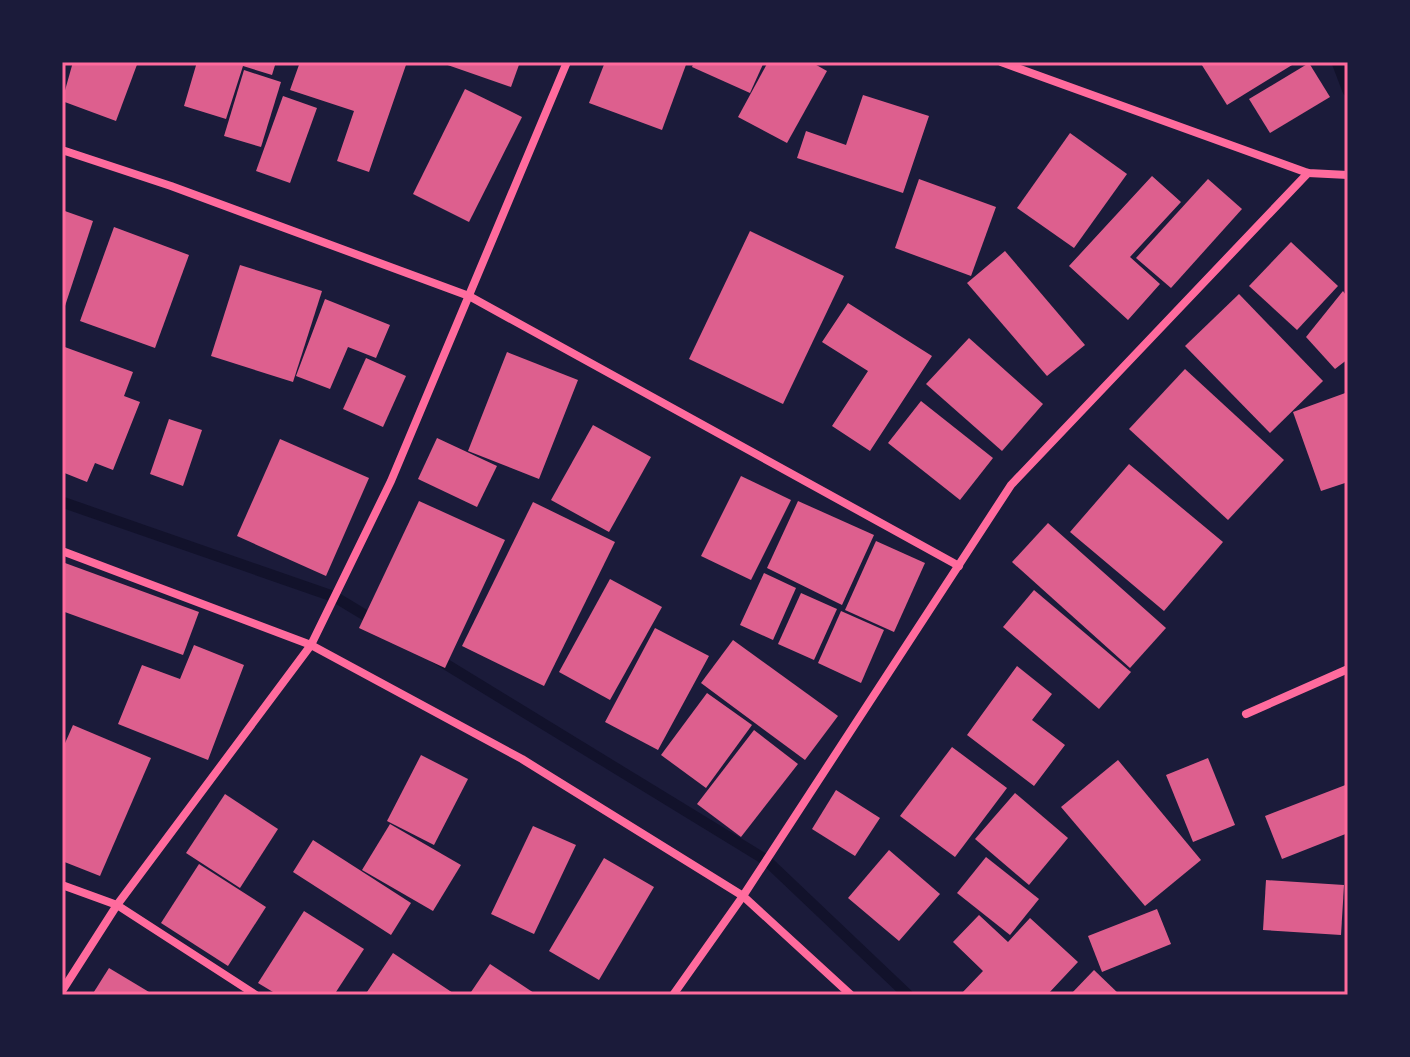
<svg xmlns="http://www.w3.org/2000/svg" width="1410" height="1057" font-family="Spectral,serif">
<style>
.lines{fill:none;stroke-linecap:round;stroke-linejoin:round}
.stream{stroke:#12122b;stroke-width:11}
.building{fill:#dd5f8e}
.minor{stroke:#ff6b9d;stroke-width:8}
.neatline{fill:none;stroke:#ff6b9d;stroke-width:3}
</style>
<rect width="100%" height="100%" fill="#1b1b3a"/>
<g class="lines">
<!-- stream -->
<g class="stream">
<polyline points="1337,62 1348,91"/>
<polyline points="62,502 335,597 378,623"/>
<polyline points="434,657 766,860 908,995"/>
</g>
</g>
<!-- building -->
<g class="building">
<polygon points="73,62 138,62 116,121 62,101"/>
<polygon points="197,62 276,62 272,75 243,66 226,119 184,106"/>
<polygon points="300,62 407,62 369,172 337,161 354,111 290,90"/>
<polygon points="439,62 520,62 511,87"/>
<polygon points="605,62 687,62 662,130 589,103"/>
<polygon points="694,62 764,62 750,93 692,67"/>
<polygon points="768,62 811,62 827,71 787,143 738,117"/>
<polygon points="1200,62 1297,62 1227,105"/>
<polygon points="1309,63 1330,97 1270,133 1249,99"/>
<polygon points="244,70 281,82 261,147 224,136"/>
<polygon points="465,89 522,117 469,222 413,194"/>
<polygon points="863,95 929,116 903,193 797,158 806,131 846,145"/>
<polygon points="283,96 317,108 290,183 256,171"/>
<polygon points="1070,133 1127,174 1074,248 1017,208"/>
<polygon points="1152,176 1181,202 1130,257 1160,284 1128,320 1069,266"/>
<polygon points="919,179 996,207 971,276 895,248"/>
<polygon points="1208,179 1242,209 1171,288 1136,258"/>
<polygon points="62,210 93,221 63,312 62,312"/>
<polygon points="114,227 189,255 155,348 80,321"/>
<polygon points="750,231 844,276 783,404 689,359"/>
<polygon points="1291,242 1338,286 1297,330 1249,286"/>
<polygon points="1005,251 1085,345 1047,376 967,283"/>
<polygon points="240,265 322,291 293,382 211,356"/>
<polygon points="1343,291 1348,298 1348,359 1335,369 1306,337"/>
<polygon points="1239,294 1323,381 1270,433 1185,346"/>
<polygon points="325,299 390,325 376,358 348,347 330,389 296,376"/>
<polygon points="848,303 932,356 870,451 832,426 868,371 822,342"/>
<polygon points="969,338 1043,404 1002,451 926,384"/>
<polygon points="62,346 133,372 124,396 140,402 113,470 95,463 87,482 62,472"/>
<polygon points="507,352 578,380 539,479 468,451"/>
<polygon points="366,358 406,376 383,427 343,409"/>
<polygon points="1185,369 1284,460 1228,520 1129,429"/>
<polygon points="1348,392 1348,482 1321,491 1293,412"/>
<polygon points="921,401 993,458 960,500 888,443"/>
<polygon points="169,419 202,430 183,486 150,474"/>
<polygon points="593,425 651,457 609,532 551,500"/>
<polygon points="437,438 497,466 477,507 418,479"/>
<polygon points="280,439 369,478 326,576 237,536"/>
<polygon points="1129,464 1223,542 1164,611 1070,532"/>
<polygon points="741,476 791,500 751,580 701,556"/>
<polygon points="419,501 505,540 445,668 359,628"/>
<polygon points="798,501 874,535 842,605 767,568"/>
<polygon points="533,502 615,542 544,686 462,646"/>
<polygon points="1048,523 1166,628 1130,668 1012,562"/>
<polygon points="876,541 925,563 894,632 845,610"/>
<polygon points="65,563 199,612 183,655 62,611"/>
<polygon points="764,573 796,588 773,640 740,625"/>
<polygon points="610,579 662,607 610,700 559,672"/>
<polygon points="1034,590 1131,672 1099,709 1003,627"/>
<polygon points="801,593 837,609 814,660 778,644"/>
<polygon points="841,611 884,630 861,683 818,663"/>
<polygon points="655,628 709,656 658,750 605,722"/>
<polygon points="733,640 838,716 805,760 701,683"/>
<polygon points="194,645 244,665 208,760 118,724 142,665 180,679"/>
<polygon points="1017,666 1052,694 1032,720 1065,745 1034,786 967,735"/>
<polygon points="707,693 752,725 706,788 661,755"/>
<polygon points="73,725 151,758 100,876 62,861 62,750"/>
<polygon points="754,730 798,764 741,837 697,804"/>
<polygon points="952,747 1007,788 955,857 900,816"/>
<polygon points="421,755 468,779 434,845 387,821"/>
<polygon points="1208,758 1235,825 1193,842 1166,775"/>
<polygon points="1118,760 1201,860 1145,906 1061,807"/>
<polygon points="1348,784 1348,833 1282,859 1265,816"/>
<polygon points="836,790 880,818 855,856 812,829"/>
<polygon points="1015,793 1068,838 1029,885 975,839"/>
<polygon points="225,794 278,829 240,888 186,853"/>
<polygon points="390,824 461,865 433,911 362,870"/>
<polygon points="533,826 576,845 534,934 491,914"/>
<polygon points="313,840 411,903 391,935 293,872"/>
<polygon points="889,850 940,894 899,941 848,898"/>
<polygon points="986,857 1039,899 1010,935 957,893"/>
<polygon points="604,858 654,887 599,980 549,951"/>
<polygon points="199,864 266,907 228,966 161,923"/>
<polygon points="1266,880 1344,885 1341,935 1263,930"/>
<polygon points="1157,909 1171,944 1102,972 1088,936"/>
<polygon points="304,911 364,949 334,995 278,995 258,983"/>
<polygon points="979,915 1008,942 1030,918 1078,962 1047,995 960,995 983,971 953,942"/>
<polygon points="393,953 456,995 365,995"/>
<polygon points="490,964 537,995 469,995"/>
<polygon points="109,968 154,995 92,995"/>
<polygon points="1094,970 1120,995 1070,995"/>
</g>
<g class="lines">
<!-- minor -->
<g class="minor">
<polyline points="1001,62 1308,173 1348,175"/>
<polyline points="62,150 171,186 469,296 959,566"/>
<polyline points="62,551 311,645 522,759 743,896 851,995"/>
<polyline points="1246,714 1348,669"/>
<polyline points="62,885 117,905 256,995"/>
<polyline points="62,991 117,905 311,645 391,481 567,62"/>
<polyline points="673,995 743,896 1011,485 1308,173"/>
</g>
</g>
<!-- border -->
<rect width="1410" height="1057" fill="none" stroke="#1b1b3a" stroke-width="128"/>
<rect x="64" y="64" width="1282" height="929" class="neatline"/>
</svg>
